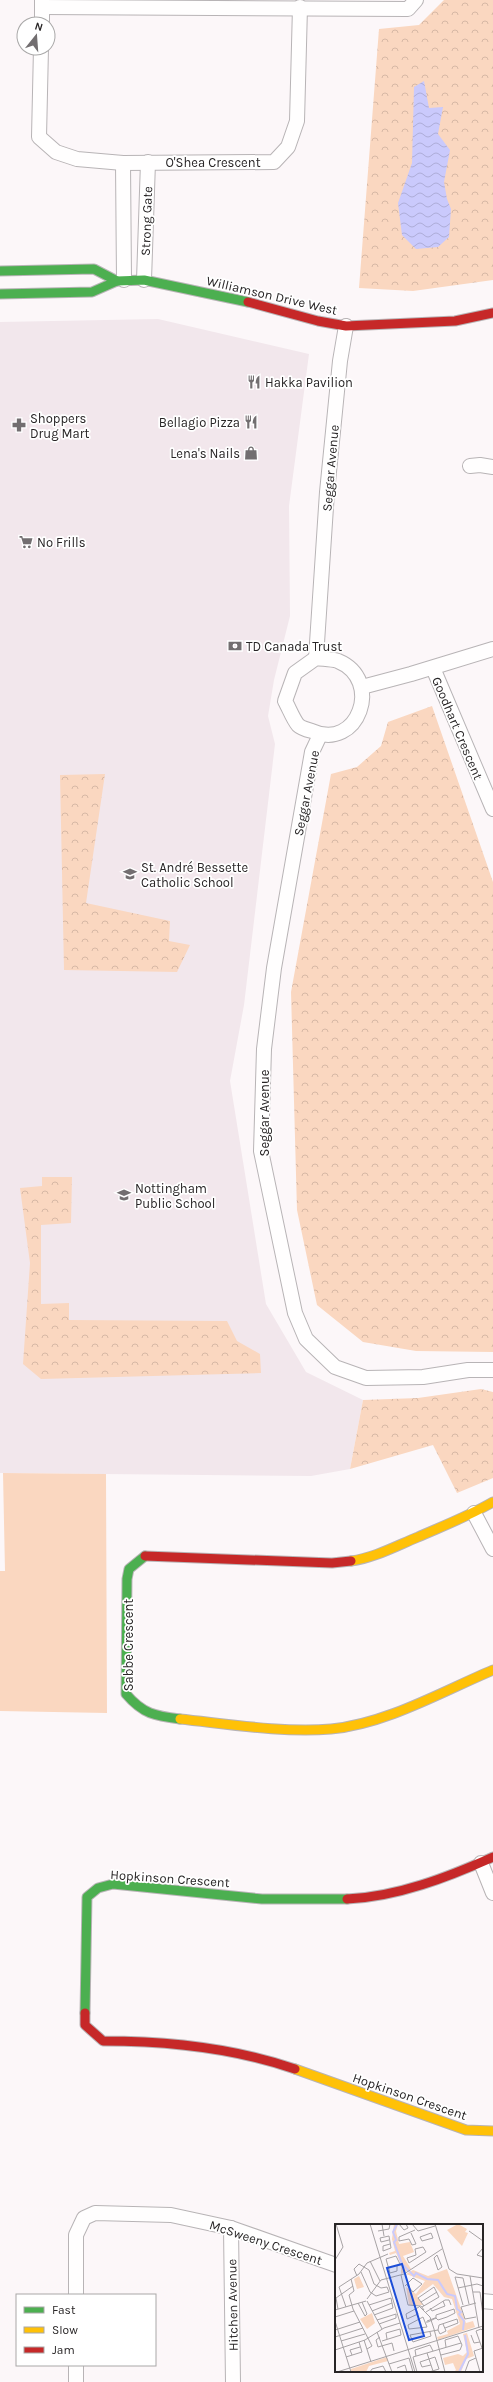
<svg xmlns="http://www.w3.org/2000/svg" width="493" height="2382" font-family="Karla,sans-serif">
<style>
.built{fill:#f2e7ec}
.grass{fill:#fad7c0}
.forest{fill:url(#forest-crowns)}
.water{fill:url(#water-waves)}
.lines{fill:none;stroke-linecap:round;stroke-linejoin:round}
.street-casing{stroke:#b8b4b6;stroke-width:16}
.fast-casing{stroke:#b8b4b6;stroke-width:11}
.slow-casing{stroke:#b8b4b6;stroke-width:11}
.jam-casing{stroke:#b8b4b6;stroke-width:11}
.street{stroke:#fffefe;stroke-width:14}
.fast{stroke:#4caf50;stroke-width:9}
.slow{stroke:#ffc107;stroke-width:9}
.jam{stroke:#c62828;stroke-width:9}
.labels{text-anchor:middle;stroke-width:3.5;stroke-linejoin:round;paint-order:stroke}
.street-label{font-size:13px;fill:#282526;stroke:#fff}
.poi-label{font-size:13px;fill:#282526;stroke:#fff;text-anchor:start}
.inset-river{fill:none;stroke:#cacafc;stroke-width:2}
.inset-road{fill:none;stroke:#a7a3a5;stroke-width:1}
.view{fill:#1d4ed8;fill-opacity:0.15;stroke:#1d4ed8;stroke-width:2}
.inset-edge{fill:none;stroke:#282526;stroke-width:2}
</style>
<defs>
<pattern id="forest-crowns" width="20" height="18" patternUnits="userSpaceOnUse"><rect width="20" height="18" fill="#fad7c0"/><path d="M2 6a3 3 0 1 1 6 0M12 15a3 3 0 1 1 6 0" fill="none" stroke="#d6b8a5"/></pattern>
<pattern id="water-waves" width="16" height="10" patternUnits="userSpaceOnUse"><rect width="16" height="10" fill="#cacafc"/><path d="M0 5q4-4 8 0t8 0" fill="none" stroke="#aeadd8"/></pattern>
</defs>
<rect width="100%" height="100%" fill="#fcf7f9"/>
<!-- built -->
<polygon class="built" points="158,319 309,354 289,506 290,616 274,680 268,716 275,744 244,1005 230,1081 266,1304 306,1372 363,1400 350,1469 311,1476 0,1473 0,322"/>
<!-- grass -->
<polygon class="grass" points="3,1473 106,1474 107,1713 0,1711 0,1571 5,1571"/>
<!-- forest -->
<g class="forest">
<polygon points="444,0 493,0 493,280 413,291 359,288 379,29 419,25"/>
<polygon points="432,706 493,882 493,1352 416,1351 363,1342 317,1305 297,1210 291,992 331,774 357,767 381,746 388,722"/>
<polygon points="105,774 86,903 170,921 169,941 190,945 177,972 64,970 60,775"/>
<polygon points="42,1177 72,1177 71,1223 41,1225 41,1304 69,1303 69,1320 227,1321 237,1341 260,1354 261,1373 41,1379 23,1364 30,1263 20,1188 42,1186"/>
<polygon points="481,1389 493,1392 493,1478 457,1493 433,1445 350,1469 363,1400 418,1398"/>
</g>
<!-- water -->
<polygon class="water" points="424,81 429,108 443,107 438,134 450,150 444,182 447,199 451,209 449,237 438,247 416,249 402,235 398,203 412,163 414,87"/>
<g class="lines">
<!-- street casing -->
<g class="street-casing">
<g id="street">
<polyline points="42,7 408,9 416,0"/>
<polyline points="42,24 42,0"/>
<polyline points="41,48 39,137 56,152 77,159 123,163 274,162 288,147 297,121 300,7"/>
<polyline points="123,163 124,280"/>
<polyline points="144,280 148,162"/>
<polyline points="470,466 480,465 493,467"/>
<polyline points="316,658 327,492 340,361 346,326"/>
<path d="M316 658C323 659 332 659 338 661 384 680 358 752 312 731 308 730 301 728 298 725 293 719 289 708 285 701L295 673Z"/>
<polyline points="433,668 493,809"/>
<polyline points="362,687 411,674 493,649"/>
<polyline points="320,735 312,752 274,968 264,1049 261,1151 295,1313 306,1339 335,1367 366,1378 423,1377 468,1370 493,1370"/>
<polyline points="474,1513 493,1549"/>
<polyline points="481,1863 493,1893"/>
<polyline points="231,2228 233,2382"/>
<polyline points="76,2295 76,2235 84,2218 95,2213 171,2215 231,2228 336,2265"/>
<polyline points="482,2301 493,2302"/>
<polyline points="76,2365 76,2382"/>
</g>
</g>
<!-- fast casing -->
<g class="fast-casing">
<g id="fast">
<polyline points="0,271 94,269 117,281"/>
<polyline points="0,294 92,292 117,281 144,280 248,302"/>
<path d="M145 1556 129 1569 127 1579 126 1694C143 1714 155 1716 180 1719"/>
<polyline points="85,2013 87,1897 98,1888 113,1884 262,1899 347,1899"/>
</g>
</g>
<!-- slow casing -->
<g class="slow-casing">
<g id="slow">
<path d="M351 1561C374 1558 396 1546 418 1537 443 1526 469 1516 493 1502"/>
<path d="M180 1719C228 1724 283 1733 331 1729 386 1724 443 1691 493 1670"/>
<polyline points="295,2069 466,2130 493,2131"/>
</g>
</g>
<!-- jam casing -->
<g class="jam-casing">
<g id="jam">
<polyline points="248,302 318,321 346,326 455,321 493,313"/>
<polyline points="145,1556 332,1563 351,1561"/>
<path d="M347 1899C397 1897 448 1877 493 1857"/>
<path d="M85 2013V2025L103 2041C168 2041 234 2048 295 2069"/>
</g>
</g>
<!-- street -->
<use href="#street" class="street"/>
<!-- fast -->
<use href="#fast" class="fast"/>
<!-- slow -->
<use href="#slow" class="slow"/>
<!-- jam -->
<use href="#jam" class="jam"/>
</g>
<!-- icons -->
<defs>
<g id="restaurant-bare" transform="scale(1.08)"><path d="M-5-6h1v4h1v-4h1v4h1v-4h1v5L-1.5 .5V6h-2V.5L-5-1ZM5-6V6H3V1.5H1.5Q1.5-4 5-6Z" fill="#726e70" stroke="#fff" stroke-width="2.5" paint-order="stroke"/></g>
<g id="pharmacy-bare" transform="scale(1.08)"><path d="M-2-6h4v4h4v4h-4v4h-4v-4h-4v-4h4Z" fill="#726e70" stroke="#fff" stroke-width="2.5" paint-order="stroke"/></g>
<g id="shop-bare" transform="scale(1.08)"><path d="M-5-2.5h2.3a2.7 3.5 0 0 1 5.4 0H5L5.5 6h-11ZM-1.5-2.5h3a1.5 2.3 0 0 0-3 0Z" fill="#726e70" stroke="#fff" stroke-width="2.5" paint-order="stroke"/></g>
<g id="supermarket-bare" transform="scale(1.08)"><path d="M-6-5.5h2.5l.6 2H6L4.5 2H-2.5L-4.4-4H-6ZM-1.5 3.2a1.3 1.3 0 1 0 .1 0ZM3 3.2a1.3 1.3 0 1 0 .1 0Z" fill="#726e70" stroke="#fff" stroke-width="2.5" paint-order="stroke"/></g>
<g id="bank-bare" transform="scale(1.08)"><path d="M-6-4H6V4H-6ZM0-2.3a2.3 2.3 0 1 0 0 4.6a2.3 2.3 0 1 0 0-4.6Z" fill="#726e70" stroke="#fff" stroke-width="2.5" paint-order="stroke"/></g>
<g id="school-bare" transform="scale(1.08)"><path d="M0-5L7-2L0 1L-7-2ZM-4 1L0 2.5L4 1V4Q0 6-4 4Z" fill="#726e70" stroke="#fff" stroke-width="2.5" paint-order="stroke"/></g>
</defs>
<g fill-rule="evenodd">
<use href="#restaurant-bare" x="254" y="382"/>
<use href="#restaurant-bare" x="251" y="422"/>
<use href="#pharmacy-bare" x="19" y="425"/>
<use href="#shop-bare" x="251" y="453"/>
<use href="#supermarket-bare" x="26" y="542"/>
<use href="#bank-bare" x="235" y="646"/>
<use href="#school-bare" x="130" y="874"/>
<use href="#school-bare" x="124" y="1195"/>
</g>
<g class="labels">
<!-- street labels -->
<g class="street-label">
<text x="213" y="167">O'Shea Crescent</text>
<text transform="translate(146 221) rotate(-88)" y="5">Strong Gate</text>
<text transform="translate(272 295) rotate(13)" y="5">Williamson Drive West</text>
<text transform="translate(330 468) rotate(-85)" y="5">Seggar Avenue</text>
<text transform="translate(458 728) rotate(67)" y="5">Goodhart Crescent</text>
<text transform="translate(306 793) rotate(-79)" y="5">Seggar Avenue</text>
<text transform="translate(264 1113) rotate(-90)" y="5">Seggar Avenue</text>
<text transform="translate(128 1645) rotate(-90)" y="5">Sabbe Crescent</text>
<text transform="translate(170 1878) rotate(4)" y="5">Hopkinson Crescent</text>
<text transform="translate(410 2096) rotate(19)" y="5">Hopkinson Crescent</text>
<text transform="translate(266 2242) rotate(18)" y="5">McSweeny Crescent</text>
<text transform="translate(232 2305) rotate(-91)" y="5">Hitchen Avenue</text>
</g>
<!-- poi labels -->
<g class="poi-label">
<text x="265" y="387">Hakka Pavilion</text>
<text x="30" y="423">Shoppers<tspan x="30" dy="15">Drug Mart</tspan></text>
<text x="240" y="427" text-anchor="end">Bellagio Pizza</text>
<text x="240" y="458" text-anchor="end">Lena's Nails</text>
<text x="37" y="547">No Frills</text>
<text x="246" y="651">TD Canada Trust</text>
<text x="141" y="872">St. André Bessette<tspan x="141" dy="15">Catholic School</tspan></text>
<text x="135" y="1193">Nottingham<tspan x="135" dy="15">Public School</tspan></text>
</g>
</g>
<!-- overview -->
<g transform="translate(335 2224)">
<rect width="148" height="148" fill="#fcf7f9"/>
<path d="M59 0H63L61 7 64 20 75 18 79 28 68 32 76 45 66 50V40L61 29 55 31 54 29 60 27 57 15ZM123 0 132 5 130 8 133 9 127 22 112 6ZM112 45 131 99 138 97 140 103 103 116 102 113 113 110 112 107 125 100 117 75 109 73 98 60 82 72 88 81H74L71 63 81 70 90 57 71 50 78 46 93 52ZM24 52 29 63 22 65 19 55ZM37 89 40 99 32 105 25 95ZM132 109 139 132 131 135 126 148H119L121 146 118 139 110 141 108 134 123 130 128 132 132 128 128 110ZM52 133 53 137 34 142 31 148H16V145Z" fill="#fad7c0"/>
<path class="inset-river" d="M62 0 58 8 61 16 59 18 67 40 79 52 81 49 92 55 103 56 112 70 120 72 122 85 126 88 124 90 129 97 128 106M124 148 133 130 130 111"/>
<path class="inset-road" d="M35 0 80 148M47 0 49 12M64 0 69 6 73 4 71 0M77 0 83 7 100 2M100 0 114 45 122 50 148 54M43 7 54 5 55 0M134 7 148 17M76 9 81 20 77 21 74 15 64 17V13L80 6M96 9 98 14 87 17 85 13ZM54 16 46 18 45 14 54 12 56 24 48 27V22L55 20M88 23 91 28 74 39 72 34 81 31 80 25ZM148 24 142 31 148 33M102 31 107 43 103 46 99 34ZM61 32 65 40 62 42V47L55 49 51 35ZM0 36 8 23 1 0M35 37 45 57M66 51 73 81 86 82 89 86M22 52 19 45 24 40 34 46 39 60 46 64 52 63 54 68 41 72 35 68 26 48M135 52 144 104M16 55 19 67 14 71 18 85 37 122 32 125M70 62 78 54 87 60 78 68 72 61M123 64 142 60 148 62M138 68H145L148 91M32 75 46 56 69 50 107 25M32 77 47 105M86 78 102 68M23 79 30 92 32 90 27 78M141 79 126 83 130 95 141 93M34 81 56 74 58 84 39 91M128 81 120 53 128 54 134 80M84 82 95 93 99 105M11 83 4 63 24 50 32 39 53 30M87 83 104 73 99 63 83 74 89 82M95 84 97 87 110 82 108 77M3 85 1 74 18 62M0 86 31 77M81 86 83 90 72 95 71 90 84 83M37 87 57 79M91 88 110 76H114L116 81M0 93 19 87M88 93 92 103 74 105 73 101ZM42 96 61 90V94L44 100M0 97 16 148M91 98H93L101 94V91L119 85 120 89 112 93 103 96 101 94H100L92 97M99 105 110 148M0 106 25 98M103 106 104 101 122 95 123 99 110 104M103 106 105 110 111 107 108 100M42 108 57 148M95 108 96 112 78 118 75 111 103 106M136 111 139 119 145 118M0 113 28 104M45 113 41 116 43 123 57 119 59 127M29 116 36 138M6 117 30 110M47 117 66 111 65 105 51 109 52 115M111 123 110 116 123 112 127 121 125 126M147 124 141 107 146 105 148 107M0 126 30 116 49 104 65 99M92 129 98 147M17 131 15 126 25 123M106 131 125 126M81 132 80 126 95 121 98 127M11 133 27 128 24 118M54 140 74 134 78 148M62 144 70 141 72 148M2 148 148 102M35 148 37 145 48 142 51 148M82 148 78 133 126 119M94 148 104 145 100 133 85 138 87 143 96 141M130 148 134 137 141 134M145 148 139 127 148 124"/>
<path class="view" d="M67 40 89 112 74 116 52 44Z"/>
<rect width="148" height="148" class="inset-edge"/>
</g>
<!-- legend -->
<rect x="16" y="2294" width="140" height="72" fill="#ffffff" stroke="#a9a8a8"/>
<rect x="24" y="2307" width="20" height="6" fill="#4caf50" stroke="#a9a8a8"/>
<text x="52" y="2314" font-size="12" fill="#282526">Fast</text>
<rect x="24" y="2327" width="20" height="6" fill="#ffc107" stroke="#a9a8a8"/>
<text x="52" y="2334" font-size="12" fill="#282526">Slow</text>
<rect x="24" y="2347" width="20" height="6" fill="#c62828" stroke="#a9a8a8"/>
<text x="52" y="2354" font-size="12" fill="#282526">Jam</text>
<!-- north arrow -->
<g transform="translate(36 36) rotate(17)"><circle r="19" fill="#ffffff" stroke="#a9a8a8"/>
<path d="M0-3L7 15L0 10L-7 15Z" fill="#726e70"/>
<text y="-6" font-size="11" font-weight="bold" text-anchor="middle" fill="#282526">N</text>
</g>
</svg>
